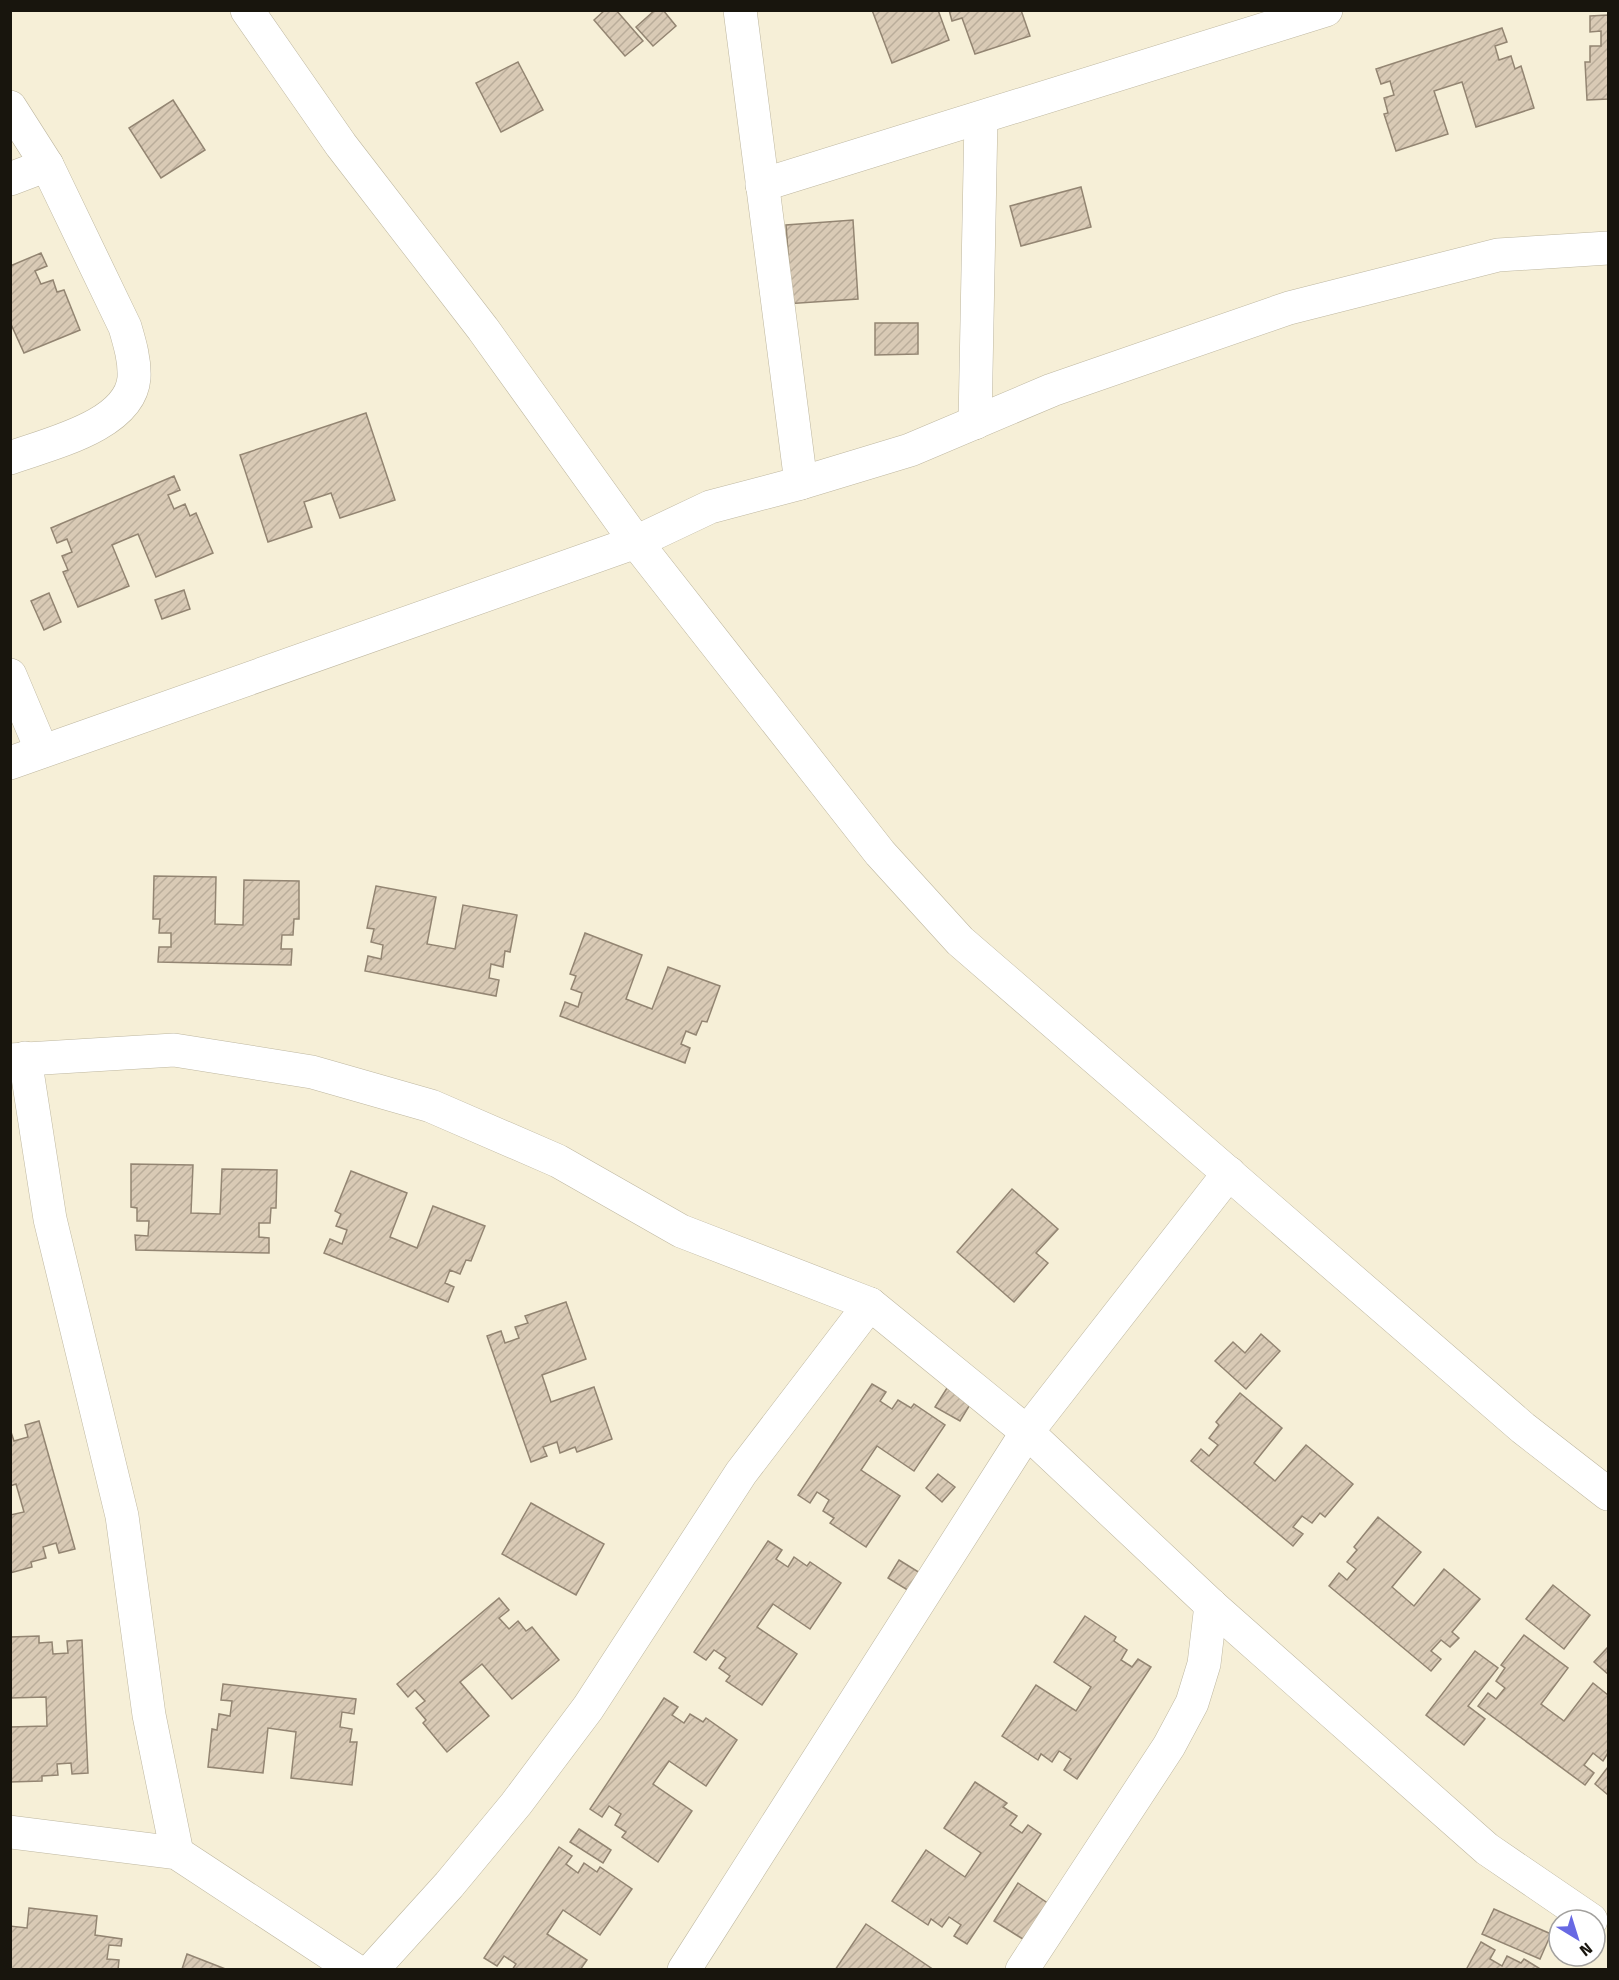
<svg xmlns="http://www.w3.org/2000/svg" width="1619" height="1980" font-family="'Fira Sans',sans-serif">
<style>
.building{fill:url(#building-hatch);stroke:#938572;stroke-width:1.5}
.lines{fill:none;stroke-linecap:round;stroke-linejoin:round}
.street-casing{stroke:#beb7a0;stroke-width:34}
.street{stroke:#fff;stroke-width:33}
</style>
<defs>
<pattern id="building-hatch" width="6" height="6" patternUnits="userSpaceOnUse" patternTransform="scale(1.5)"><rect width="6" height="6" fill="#d9cab5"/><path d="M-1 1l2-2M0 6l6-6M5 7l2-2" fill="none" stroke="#baad9a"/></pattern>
</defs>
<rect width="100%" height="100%" fill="#f6efd7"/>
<!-- building -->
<g class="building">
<polygon points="605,10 616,10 643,41 625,56 594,20"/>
<polygon points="655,10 663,10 676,26 653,46 636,27"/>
<polygon points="872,10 938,10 949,40 892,63"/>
<polygon points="949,10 1021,10 1030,36 975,54 962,18 952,21"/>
<polygon points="1608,15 1608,99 1587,100 1585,62 1590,62 1590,46 1601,46 1601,31 1590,32 1590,16"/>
<polygon points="1502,28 1507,42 1495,46 1499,60 1511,56 1515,69 1521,66 1534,108 1476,127 1462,82 1434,91 1448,134 1396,151 1384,114 1388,113 1384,98 1394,95 1390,81 1381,84 1376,69"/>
<polygon points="518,62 543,110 501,132 476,83"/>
<polygon points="173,100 205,150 161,178 129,128"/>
<polygon points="1081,187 1091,227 1021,246 1010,206"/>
<polygon points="853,220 858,299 785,304 789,265 786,225"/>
<polygon points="41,253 47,266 35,271 41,284 53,280 57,292 64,290 80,330 24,353 10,322 10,266"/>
<polygon points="875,323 918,323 918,354 875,355"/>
<polygon points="366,413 395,500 340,518 331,493 304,502 312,527 268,542 240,455"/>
<polygon points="174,476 180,490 168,495 174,509 185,504 190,516 196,513 213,553 156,577 138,534 112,545 129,586 78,607 63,572 68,570 62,556 72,552 67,539 57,543 51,528"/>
<polygon points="184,590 190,609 162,619 155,600"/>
<polygon points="49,593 61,622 44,630 31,601"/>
<polygon points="154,876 216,877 215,924 243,925 244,880 299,881 299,919 294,919 293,935 282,935 281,949 292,949 291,965 158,962 159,947 171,947 171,933 159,933 160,919 153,919"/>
<polygon points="376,886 436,897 427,944 455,949 463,905 517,915 510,952 505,951 503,967 491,964 489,978 499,980 496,996 365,971 368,956 381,959 383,945 371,942 374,929 367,928"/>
<polygon points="585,933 642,955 626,999 652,1009 668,967 720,986 707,1022 702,1021 696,1035 686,1031 681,1044 690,1048 685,1063 560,1016 565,1002 578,1007 582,993 571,989 576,976 570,974"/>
<polygon points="131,1164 193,1165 191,1213 220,1214 222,1169 277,1170 276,1208 271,1208 270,1223 259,1223 259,1237 269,1238 269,1253 136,1250 135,1235 148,1236 149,1221 137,1221 137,1208 131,1207"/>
<polygon points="351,1171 407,1193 390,1237 417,1248 433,1206 485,1226 471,1261 466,1260 460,1274 450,1270 445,1283 454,1287 448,1302 324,1253 330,1239 342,1244 347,1230 336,1226 341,1214 335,1211"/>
<polygon points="1012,1189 1058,1229 1036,1253 1048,1263 1014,1302 957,1252"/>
<polygon points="566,1302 586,1359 542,1375 551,1402 594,1387 612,1439 577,1452 575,1447 560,1453 557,1442 543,1447 547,1456 531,1462 487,1336 501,1331 505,1343 519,1338 515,1327 528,1323 525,1316"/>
<polygon points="1261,1334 1280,1351 1246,1389 1215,1361 1233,1342 1245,1353"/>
<polygon points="872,1384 886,1392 880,1401 892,1409 898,1400 911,1408 914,1404 945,1425 914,1471 877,1446 861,1470 900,1496 866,1547 830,1523 834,1518 823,1511 829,1500 817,1492 810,1503 798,1495"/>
<polygon points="947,1388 971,1403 960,1421 935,1407"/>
<polygon points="1240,1393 1282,1428 1254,1463 1275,1481 1306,1445 1353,1484 1325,1517 1320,1513 1312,1523 1302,1516 1293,1527 1303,1534 1293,1546 1191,1461 1201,1449 1209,1456 1218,1445 1209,1438 1219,1425 1216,1422"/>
<polygon points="39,1421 75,1549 59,1553 56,1543 43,1547 46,1558 31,1562 32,1567 10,1573 10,1515 24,1512 16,1484 10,1486 10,1429 14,1441 28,1437 25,1425"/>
<polygon points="938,1474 955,1487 942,1502 926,1488"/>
<polygon points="531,1503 604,1544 576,1595 502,1554"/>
<polygon points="1378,1517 1421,1552 1392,1587 1414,1606 1444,1569 1480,1599 1452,1632 1459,1638 1450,1647 1441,1640 1431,1651 1441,1659 1431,1671 1329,1586 1339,1573 1347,1580 1356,1569 1347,1562 1357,1550 1354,1547"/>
<polygon points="768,1541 782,1550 776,1559 788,1567 794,1557 807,1566 810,1562 841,1583 810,1629 773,1604 757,1627 797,1654 762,1705 726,1681 730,1676 719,1668 726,1658 714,1650 706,1660 694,1652"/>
<polygon points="899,1560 925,1576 914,1594 888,1578"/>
<polygon points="1553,1585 1590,1615 1564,1649 1526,1619"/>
<polygon points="499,1598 509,1610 499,1618 509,1629 518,1621 526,1631 532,1627 559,1660 512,1699 482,1664 460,1682 489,1716 447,1752 423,1723 426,1720 416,1708 425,1701 415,1690 408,1697 397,1684"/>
<polygon points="1085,1616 1116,1637 1114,1641 1127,1650 1121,1660 1132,1667 1138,1659 1151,1667 1077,1779 1064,1770 1071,1759 1059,1751 1052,1762 1041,1754 1038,1760 1002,1736 1036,1685 1076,1711 1091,1687 1054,1662"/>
<polygon points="1524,1635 1568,1668 1541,1704 1564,1721 1593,1683 1608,1695 1608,1753 1603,1761 1593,1753 1584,1765 1594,1773 1585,1785 1478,1706 1488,1693 1496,1699 1505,1688 1496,1681 1505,1668 1501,1665"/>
<polygon points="39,1636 39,1643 52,1642 53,1654 68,1653 67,1641 82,1640 88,1773 72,1774 71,1763 57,1764 58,1775 42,1776 42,1781 10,1782 10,1727 47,1726 46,1697 10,1698 10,1637"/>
<polygon points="1608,1647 1608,1674 1594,1662"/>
<polygon points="1475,1651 1498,1668 1468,1706 1485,1719 1464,1745 1426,1715"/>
<polygon points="223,1684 356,1699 354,1714 342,1712 340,1727 352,1729 350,1742 357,1742 352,1785 291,1778 296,1732 268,1728 263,1773 208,1767 212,1729 217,1730 219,1714 230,1716 232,1701 221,1700"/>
<polygon points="664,1698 678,1707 672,1715 684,1723 690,1714 703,1722 706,1718 737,1740 706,1786 669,1761 653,1784 692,1811 658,1862 622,1837 626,1832 615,1825 621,1814 609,1806 602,1817 590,1809"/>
<polygon points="1608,1767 1608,1795 1595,1784"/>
<polygon points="975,1782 1007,1803 1003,1807 1017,1816 1010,1825 1022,1833 1028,1825 1041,1834 967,1944 954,1936 961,1925 949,1917 942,1927 931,1919 928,1925 892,1901 926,1850 965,1877 981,1853 944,1828"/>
<polygon points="579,1829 611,1850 603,1863 570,1842"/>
<polygon points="559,1847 572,1856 566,1864 578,1873 584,1863 597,1872 600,1867 632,1889 600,1935 563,1910 547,1934 587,1960 580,1970 512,1970 516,1964 504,1956 497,1966 484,1958"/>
<polygon points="1018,1883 1049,1904 1026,1941 994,1921"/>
<polygon points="29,1908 97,1916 95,1935 122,1939 121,1946 109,1945 107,1959 119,1960 118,1970 10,1970 10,1926 27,1928"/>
<polygon points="1494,1909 1551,1934 1540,1959 1482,1934"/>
<polygon points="866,1924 934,1970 835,1970"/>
<polygon points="1481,1942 1495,1950 1490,1959 1502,1966 1507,1956 1521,1963 1524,1959 1542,1970 1466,1970"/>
<polygon points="187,1954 228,1970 182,1969"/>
</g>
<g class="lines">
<!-- street casing -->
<g class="street-casing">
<g id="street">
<polyline points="247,10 341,145 483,329 636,542 880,853 960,941 1523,1428 1608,1494"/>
<polyline points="740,10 801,483"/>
<path d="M10 107 47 165 125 327C130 344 135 361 134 378 130 426 48 444 10 458"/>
<polyline points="10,179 47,165"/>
<polyline points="762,185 1326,10"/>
<polyline points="975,423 981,118"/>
<polyline points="10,675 42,751"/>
<polyline points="10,763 636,542 710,507 801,483 910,450 1052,390 1289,308 1498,255 1608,248"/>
<polyline points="25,1058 50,1219 122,1516 149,1715 177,1853"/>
<polyline points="10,1060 174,1050 312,1072 431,1106 558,1161 681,1231 870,1304 1027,1432 1211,1605 1487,1849 1591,1920"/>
<polyline points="10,1832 177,1853 355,1970"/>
<polyline points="372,1970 449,1885 516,1804 588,1708 741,1473 870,1304"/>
<polyline points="684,1970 1027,1432 1229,1173"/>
<polyline points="1022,1970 1169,1746 1192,1703 1204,1664 1211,1605"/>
</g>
</g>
<!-- street -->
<use href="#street" class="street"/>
</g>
<!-- border -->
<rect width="1619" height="1980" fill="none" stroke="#18150d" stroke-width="24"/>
<!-- north arrow -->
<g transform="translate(1577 1938) rotate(142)"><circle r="28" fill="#ffffff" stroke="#a3a19e" stroke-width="1.5"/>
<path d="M0-4.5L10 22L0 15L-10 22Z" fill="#6869e3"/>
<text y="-9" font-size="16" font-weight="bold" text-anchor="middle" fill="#18150d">N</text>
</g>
</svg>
